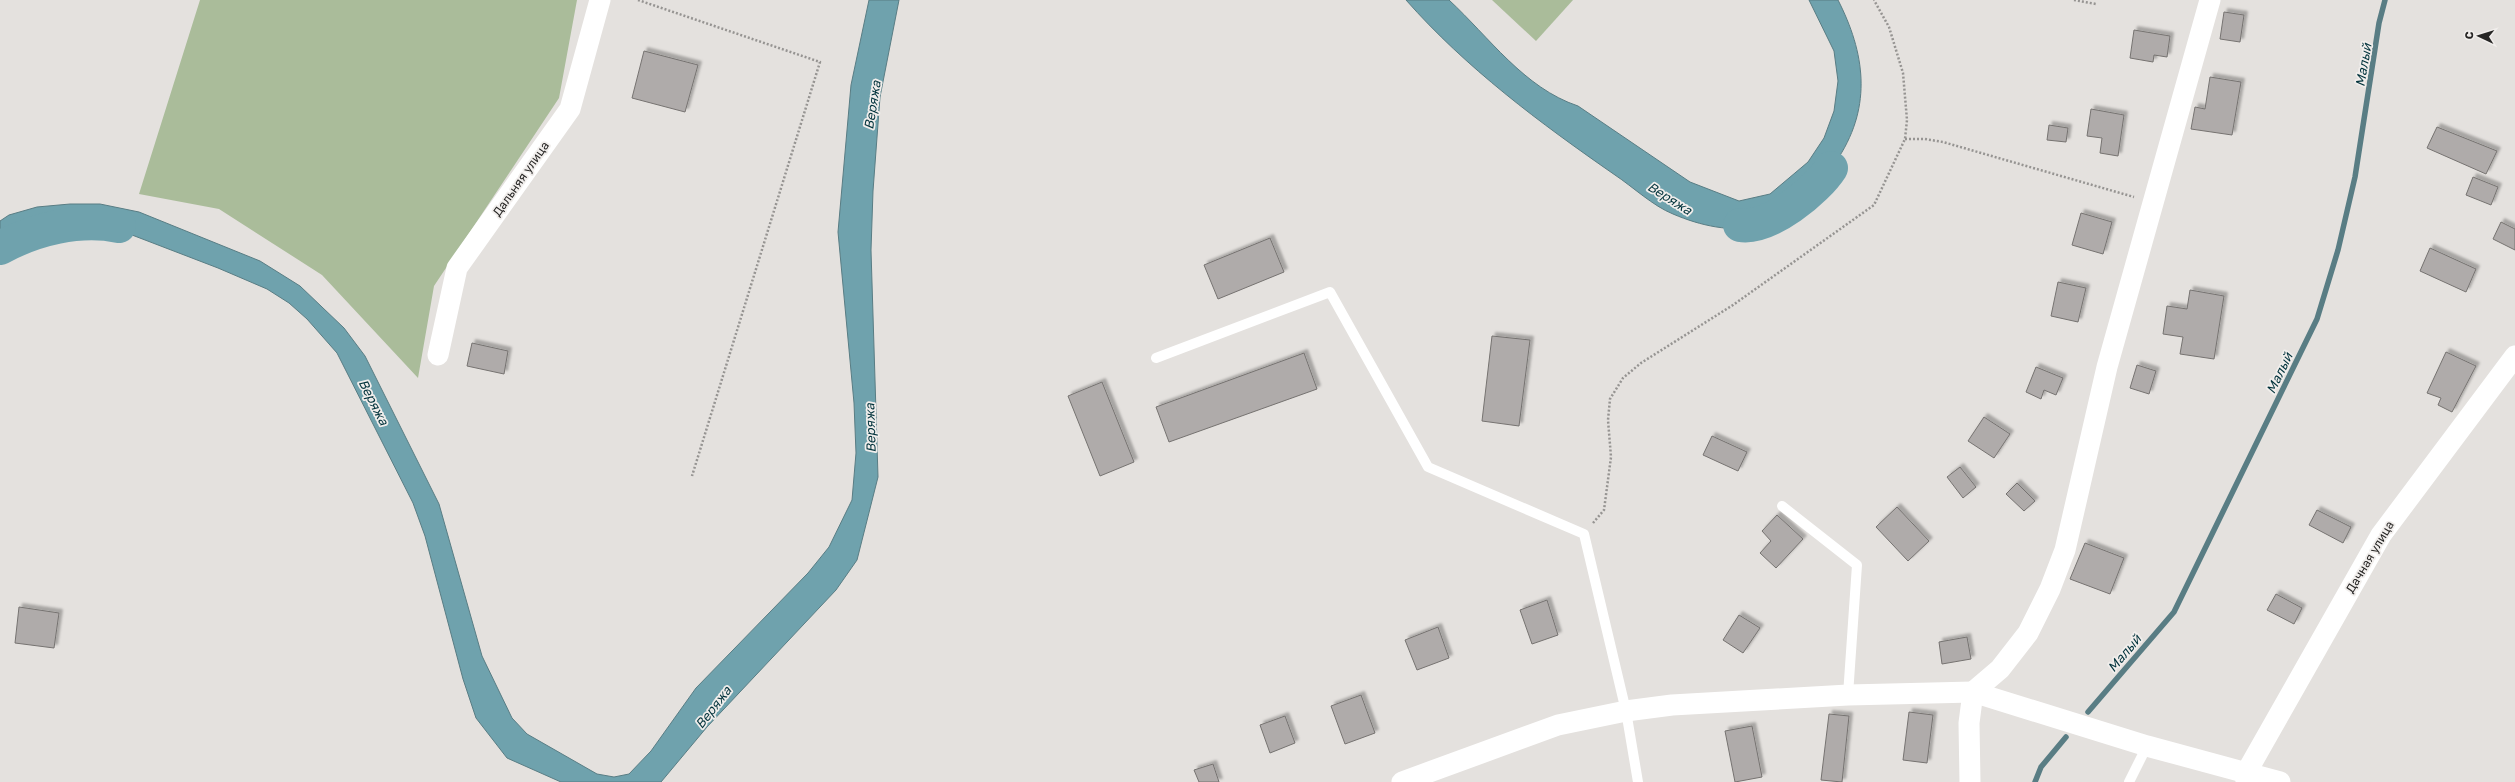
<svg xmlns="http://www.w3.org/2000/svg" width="2515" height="782" font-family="'Golos Text',sans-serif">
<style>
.green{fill:#aabc9a}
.water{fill:#6fa2ad;stroke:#597d84}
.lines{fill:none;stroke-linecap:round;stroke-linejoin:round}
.stream{stroke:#597d84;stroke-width:5.5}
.river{stroke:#6fa2ad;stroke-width:34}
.building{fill:#afabaa;stroke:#767371;filter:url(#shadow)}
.path{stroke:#969492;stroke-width:2.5;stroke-dasharray:2 2;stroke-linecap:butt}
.lane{stroke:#fff;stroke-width:10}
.street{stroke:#fff;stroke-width:21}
.labels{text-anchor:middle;stroke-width:3.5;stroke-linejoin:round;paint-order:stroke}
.street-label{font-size:12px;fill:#272625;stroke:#f1eeec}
.water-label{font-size:13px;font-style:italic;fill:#00323b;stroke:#f1eeec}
</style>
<defs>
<filter id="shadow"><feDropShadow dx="3.5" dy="-3.5" stdDeviation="1" flood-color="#0004"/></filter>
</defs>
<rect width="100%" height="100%" fill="#e4e1de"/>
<!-- green -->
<g class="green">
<polygon points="200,0 577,0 559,98 434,286 418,378 322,275 219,209 139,194"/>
<polygon points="1492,0 1573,0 1536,41"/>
</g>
<!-- water -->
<g class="water">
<polygon points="869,0 899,0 880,97 873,191 871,250 878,477 857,560 836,590 707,727 661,782 561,782 507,758 476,718 463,679 425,536 413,503 337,353 307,319 289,303 267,289 218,268 119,230 93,225 66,225 21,239 0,249 0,221 9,215 37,207 70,204 100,204 139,212 260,261 300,286 344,328 365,356 439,504 482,656 512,718 527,734 597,774 614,777 629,774 651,751 696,688 808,573 829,547 852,500 856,453 854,403 838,232 851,85"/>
<path d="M1406 0H1449C1489 37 1524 88 1578 106L1690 182 1739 201 1770 194 1808 162 1824 138 1834 111 1838 81 1834 51 1809 0H1838C1865 53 1872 105 1839 157 1828 174 1779 223 1760 227 1730 232 1701 226 1673 214 1653 206 1633 187 1615 175 1540 123 1466 68 1406 0Z"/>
</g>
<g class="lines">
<!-- stream -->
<g class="stream">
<polyline points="2088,712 2174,612 2317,319 2338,250 2355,177 2379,23 2385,0"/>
<polyline points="2035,782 2041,767 2066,737"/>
</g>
<!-- river -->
<g class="river">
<path d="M1740 225C1769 230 1817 190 1831 168"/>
<path d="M0 248C35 229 79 218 119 226"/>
</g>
</g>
<!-- building -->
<g class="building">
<polygon points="2224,12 2244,15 2240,42 2220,39"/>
<polygon points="2134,30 2170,36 2167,57 2154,55 2153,62 2130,58"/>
<polygon points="644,51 698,65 685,112 632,98"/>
<polygon points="2210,77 2241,82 2232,135 2191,129 2195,107 2205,109"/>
<polygon points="2091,109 2124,115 2118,156 2100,153 2102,138 2087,136"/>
<polygon points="2049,125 2068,128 2066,142 2047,140"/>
<polygon points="2437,127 2497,151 2486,174 2427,148"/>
<polygon points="2473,177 2498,187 2491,205 2466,195"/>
<polygon points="2081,213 2112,222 2103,254 2072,245"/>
<polygon points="2501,222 2515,229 2515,250 2493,239"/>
<polygon points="1270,238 1284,272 1218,299 1204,265"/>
<polygon points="2430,248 2476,269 2466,292 2420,271"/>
<polygon points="2058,282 2086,288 2078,322 2051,316"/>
<polygon points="2190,290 2224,296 2214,359 2180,354 2183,337 2163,334 2167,306 2187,309"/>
<polygon points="1492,336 1530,340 1519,426 1482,421"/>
<polygon points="472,343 508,351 504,374 467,366"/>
<polygon points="2446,352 2476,366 2452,412 2438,405 2441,398 2427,393"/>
<polygon points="1304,353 1317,389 1169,442 1156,407"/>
<polygon points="2137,365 2156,371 2149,394 2130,388"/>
<polygon points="2036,367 2063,378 2056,395 2044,390 2041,399 2026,392"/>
<polygon points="1102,382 1134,462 1100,476 1068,396"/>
<polygon points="1984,417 2010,434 1994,458 1968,441"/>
<polygon points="1712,436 1747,452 1738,471 1703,455"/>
<polygon points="1960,467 1976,487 1963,498 1947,477"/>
<polygon points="2017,483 2035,501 2024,511 2006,494"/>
<polygon points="1897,507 1929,541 1908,561 1876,527"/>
<polygon points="2317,510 2351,527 2343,543 2309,525"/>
<polygon points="1777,515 1803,539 1776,568 1760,553 1771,541 1762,531"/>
<polygon points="2085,543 2124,558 2110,594 2070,579"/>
<polygon points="2276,594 2302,608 2294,624 2267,610"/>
<polygon points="1547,600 1558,635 1532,644 1520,610"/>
<polygon points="19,607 59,613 54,648 15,643"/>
<polygon points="1739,615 1760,628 1743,653 1723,640"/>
<polygon points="1438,627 1449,658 1417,670 1405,640"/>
<polygon points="1967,637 1971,659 1942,664 1939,642"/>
<polygon points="1361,695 1375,733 1345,744 1331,706"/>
<polygon points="1909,712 1933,715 1927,763 1903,760"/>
<polygon points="1829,714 1849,716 1842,782 1821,780"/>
<polygon points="1285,716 1295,743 1270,753 1260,725"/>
<polygon points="1752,726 1762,777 1735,782 1725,731"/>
<polygon points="1213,764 1219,782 1199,782 1194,770"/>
</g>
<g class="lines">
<!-- path -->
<g class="path">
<polyline points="638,0 820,62 692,476"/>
<polyline points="2074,0 2096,4"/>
<polyline points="1905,139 1925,139 1943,142 2134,197"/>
<polyline points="1593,523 1604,510 1611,457 1608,420 1610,399 1623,378 1641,363 1733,305 1874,205 1905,139 1907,120 1903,73 1889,27 1874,0"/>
</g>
<!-- lane -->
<g class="lane">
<polyline points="1156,358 1330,292 1428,467 1584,534 1626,711 1638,782"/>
<polyline points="1782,506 1857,565 1848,695"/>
<polyline points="2129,782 2147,746"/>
</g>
<!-- street -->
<g class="street">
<polyline points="438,355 457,268 570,109 600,0"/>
<polyline points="1402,782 1558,725 1626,711 1672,705 1848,695 1973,692 2147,746 2280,782"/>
<polyline points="1970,782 1969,723 1973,692 2000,669 2028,633 2050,589 2065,550 2107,367 2210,0"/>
<polyline points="2246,782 2246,773 2381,535 2515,356"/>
</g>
</g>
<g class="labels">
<!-- street labels -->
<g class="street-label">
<text transform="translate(521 179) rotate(-55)" y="4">Дальняя улица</text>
<text transform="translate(2370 557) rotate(-59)" y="4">Дачная улица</text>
</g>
<!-- water labels -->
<g class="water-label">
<text transform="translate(2363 65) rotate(-80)" y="5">Малый</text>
<text transform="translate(872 105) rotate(-81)" y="5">Веряжа</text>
<text transform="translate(1670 198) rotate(32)" y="5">Веряжа</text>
<text transform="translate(2279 373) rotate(-64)" y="5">Малый</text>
<text transform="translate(374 402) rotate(63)" y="5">Веряжа</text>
<text transform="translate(870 428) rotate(-92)" y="5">Веряжа</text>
<text transform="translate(2124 653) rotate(-50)" y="5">Малый</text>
<text transform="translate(713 707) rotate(-52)" y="5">Веряжа</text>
</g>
</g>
<!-- north arrow -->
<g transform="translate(2479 36) rotate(274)" stroke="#f1eeec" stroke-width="3" paint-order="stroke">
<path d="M0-3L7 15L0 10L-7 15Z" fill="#272625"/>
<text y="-6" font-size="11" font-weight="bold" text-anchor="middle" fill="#272625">С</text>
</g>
</svg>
